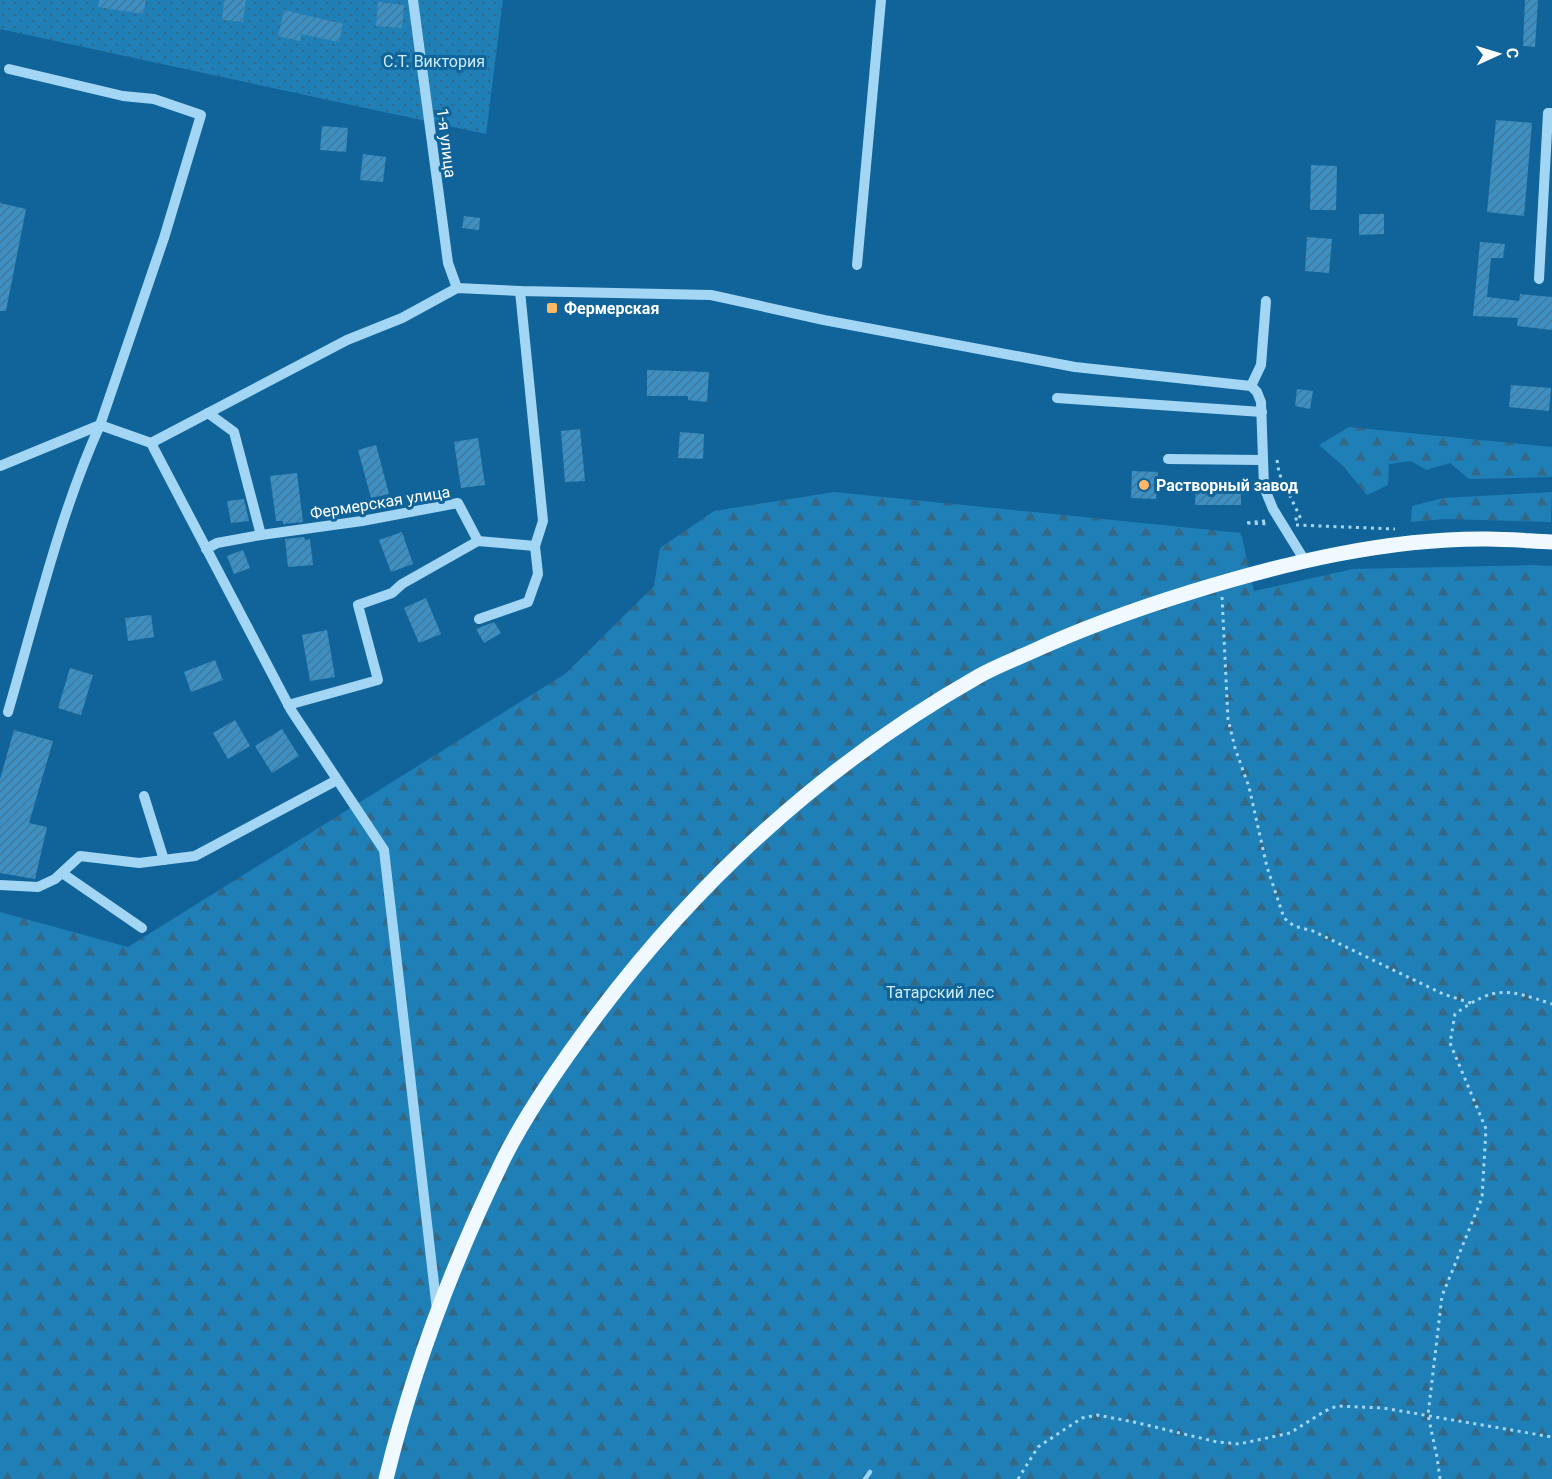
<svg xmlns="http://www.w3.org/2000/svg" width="1552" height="1479" font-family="Roboto,sans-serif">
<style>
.forest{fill:url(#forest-firs)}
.park{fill:url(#park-dots)}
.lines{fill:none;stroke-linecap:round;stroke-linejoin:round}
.stream{stroke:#95d4f8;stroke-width:4.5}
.building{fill:url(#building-hatch)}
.path{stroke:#a3d6f4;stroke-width:3;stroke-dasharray:3 4.5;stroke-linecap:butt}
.minor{stroke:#a3d6f4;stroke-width:10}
.major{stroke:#f0f9ff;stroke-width:15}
.poi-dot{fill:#ffb866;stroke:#11649a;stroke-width:2}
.labels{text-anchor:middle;stroke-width:6;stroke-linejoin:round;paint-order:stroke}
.park-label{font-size:16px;fill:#cbebfe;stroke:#11649a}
.street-label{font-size:16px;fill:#fff;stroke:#11649a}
.poi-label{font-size:16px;font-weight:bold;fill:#fff;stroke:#11649a;text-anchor:start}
</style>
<defs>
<pattern id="forest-firs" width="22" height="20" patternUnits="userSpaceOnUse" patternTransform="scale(1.5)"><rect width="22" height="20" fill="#1f7fb7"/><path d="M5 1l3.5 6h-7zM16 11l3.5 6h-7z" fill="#336887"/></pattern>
<pattern id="park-dots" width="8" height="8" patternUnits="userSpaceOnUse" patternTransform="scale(1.5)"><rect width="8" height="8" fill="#1f7fb7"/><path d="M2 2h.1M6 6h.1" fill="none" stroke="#336887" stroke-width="1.8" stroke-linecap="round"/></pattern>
<pattern id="building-hatch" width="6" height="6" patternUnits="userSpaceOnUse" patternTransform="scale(1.5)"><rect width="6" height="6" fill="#3e90c3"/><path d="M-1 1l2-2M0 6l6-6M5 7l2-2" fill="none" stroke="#437899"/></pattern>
</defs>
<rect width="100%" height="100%" fill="#11649a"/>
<!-- forest -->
<g class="forest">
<polygon points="1349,427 1552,447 1552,477 1469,479 1450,463 1426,470 1411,461 1389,464 1388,485 1367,495 1343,466 1319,445"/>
<polygon points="834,492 1241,533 1254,591 1353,569 1537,565 1552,566 1552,1479 0,1479 0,912 128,947 565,674 654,586 660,548 714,511"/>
<polygon points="1552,492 1551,522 1444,519 1411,522 1412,506 1443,498"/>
</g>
<!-- park -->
<polygon class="park" points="0,0 503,0 486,134 0,29"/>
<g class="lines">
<!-- stream -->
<polyline class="stream" points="865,1479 870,1472"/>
</g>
<!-- building -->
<g class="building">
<polygon points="99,0 146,0 143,14 98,7"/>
<polygon points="224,0 246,0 243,22 222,20"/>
<polygon points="1525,0 1538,0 1535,47 1523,46"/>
<polygon points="378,2 404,5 402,28 376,26"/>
<polygon points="284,10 343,24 339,42 301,34 300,41 278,36"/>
<polygon points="1496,120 1532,123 1524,216 1487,212"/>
<polygon points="322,126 348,128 346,152 320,150"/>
<polygon points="363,154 386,157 383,182 360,180"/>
<polygon points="1311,165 1337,166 1336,210 1310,210"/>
<polygon points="0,203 26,209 6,311 0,311"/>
<polygon points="1359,214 1384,214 1384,234 1359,235"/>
<polygon points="464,216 480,218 479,230 462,228"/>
<polygon points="1307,237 1332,239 1329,273 1305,271"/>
<polygon points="1480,242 1505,244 1503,258 1491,258 1487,297 1519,301 1520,294 1552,297 1552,330 1517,326 1518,318 1473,316"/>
<polygon points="647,370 709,372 707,402 688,400 688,396 647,396"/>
<polygon points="1511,385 1551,388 1549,411 1509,407"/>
<polygon points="1297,389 1313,391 1310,409 1295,406"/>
<polygon points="580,429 585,481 565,482 561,431"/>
<polygon points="680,432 704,434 703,459 678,458"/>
<polygon points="478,438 485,485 461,488 454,442"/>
<polygon points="376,445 389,494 371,498 358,450"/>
<polygon points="1132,471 1158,472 1156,499 1131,498"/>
<polygon points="297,473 303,522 283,524 283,521 276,521 270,476"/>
<polygon points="1196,481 1241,481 1241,505 1195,505"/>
<polygon points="244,499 249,521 231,523 227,501"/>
<polygon points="402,532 413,564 391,572 379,540"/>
<polygon points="304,537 305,540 310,539 313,565 288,567 285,539"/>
<polygon points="243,550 250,568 234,574 227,556"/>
<polygon points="426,598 441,634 419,643 404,608"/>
<polygon points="151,615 154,637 128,641 125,618"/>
<polygon points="494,622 501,633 484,643 476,629"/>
<polygon points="327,630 335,677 310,681 302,635"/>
<polygon points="215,660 223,680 191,692 184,672"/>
<polygon points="70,668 93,675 81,715 58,708"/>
<polygon points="235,720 250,746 228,759 213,733"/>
<polygon points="282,729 299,756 272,773 255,746"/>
<polygon points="14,730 53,741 29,823 47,827 35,879 0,873 0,779"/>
</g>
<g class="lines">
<!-- path -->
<g class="path">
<polyline points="1277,460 1279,473 1301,519 1293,519"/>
<polyline points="1265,521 1245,523 1269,524"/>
<polyline points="1296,525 1395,529"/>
<polyline points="1222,597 1228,719 1235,748 1249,787 1267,867 1284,918 1294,926 1313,931 1443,994 1471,1003"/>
<polyline points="1018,1479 1038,1447 1082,1418 1097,1415 1134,1422 1217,1442 1239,1444 1290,1433 1325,1411 1337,1406 1383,1408 1552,1437"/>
<path d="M1440 1479 1437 1457 1428 1415 1442 1296 1482 1198 1486 1129 1450 1043 1455 1014C1495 985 1507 989 1552 1004"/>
</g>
<!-- minor -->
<g class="minor">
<polyline points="413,0 448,263 457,288"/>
<polyline points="857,265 881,0"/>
<polyline points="1539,279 1548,113 1552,113"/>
<polyline points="1251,386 1261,365 1266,301"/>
<polyline points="1057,398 1262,412"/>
<polyline points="208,413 234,432 261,535"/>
<polyline points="151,443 291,710 384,850 437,1310"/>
<polyline points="1168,459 1262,460"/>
<polyline points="0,466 100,425 151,443 347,340 402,318 457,288 520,291 711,295 824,320 1075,367 1251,386 1257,392 1261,402 1264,487 1273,509 1305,561"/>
<polyline points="206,549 217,543 261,535 362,521 458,503 478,541 535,546 543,521 520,291"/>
<polyline points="479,619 528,602 538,574 535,546"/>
<polyline points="288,705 378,680 358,605 392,593 402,584 478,541"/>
<path d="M8 712C36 616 59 516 100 425L164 238 201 115 154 99 123 96 9 69"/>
<polyline points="144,796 164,860"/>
<polyline points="62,873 142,928"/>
<polyline points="0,885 38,887 55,879 80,856 139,863 195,856 337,780"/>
</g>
<!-- major -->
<path class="major" d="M386 1479C413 1368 454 1260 504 1158 529 1108 564 1059 597 1015 701 877 829 761 979 676 995 667 1013 660 1031 652 1083 628 1136 609 1191 592 1285 563 1388 538 1487 539 1508 539 1530 541 1552 542"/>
</g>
<!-- markers -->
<g class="poi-dot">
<rect x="546" y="302" width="12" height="12" rx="3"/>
<circle cx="1144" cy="485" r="6"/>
</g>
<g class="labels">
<!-- park labels -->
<g class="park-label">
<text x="434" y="67">С.Т. Виктория</text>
<text x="940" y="998">Татарский лес</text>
</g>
<!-- street labels -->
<g class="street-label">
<text transform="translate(447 143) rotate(83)" y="6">1-я улица</text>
<text transform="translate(380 502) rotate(-9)" y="6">Фермерская улица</text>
</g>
<!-- poi labels -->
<g class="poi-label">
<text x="564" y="314">Фермерская</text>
<text x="1156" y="491">Растворный завод</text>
</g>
</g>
<!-- north arrow -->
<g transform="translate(1498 54) rotate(86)" stroke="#11649a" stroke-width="4.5" paint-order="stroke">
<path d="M0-4.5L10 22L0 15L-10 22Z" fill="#ffffff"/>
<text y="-9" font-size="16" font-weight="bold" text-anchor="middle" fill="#ffffff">С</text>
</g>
</svg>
